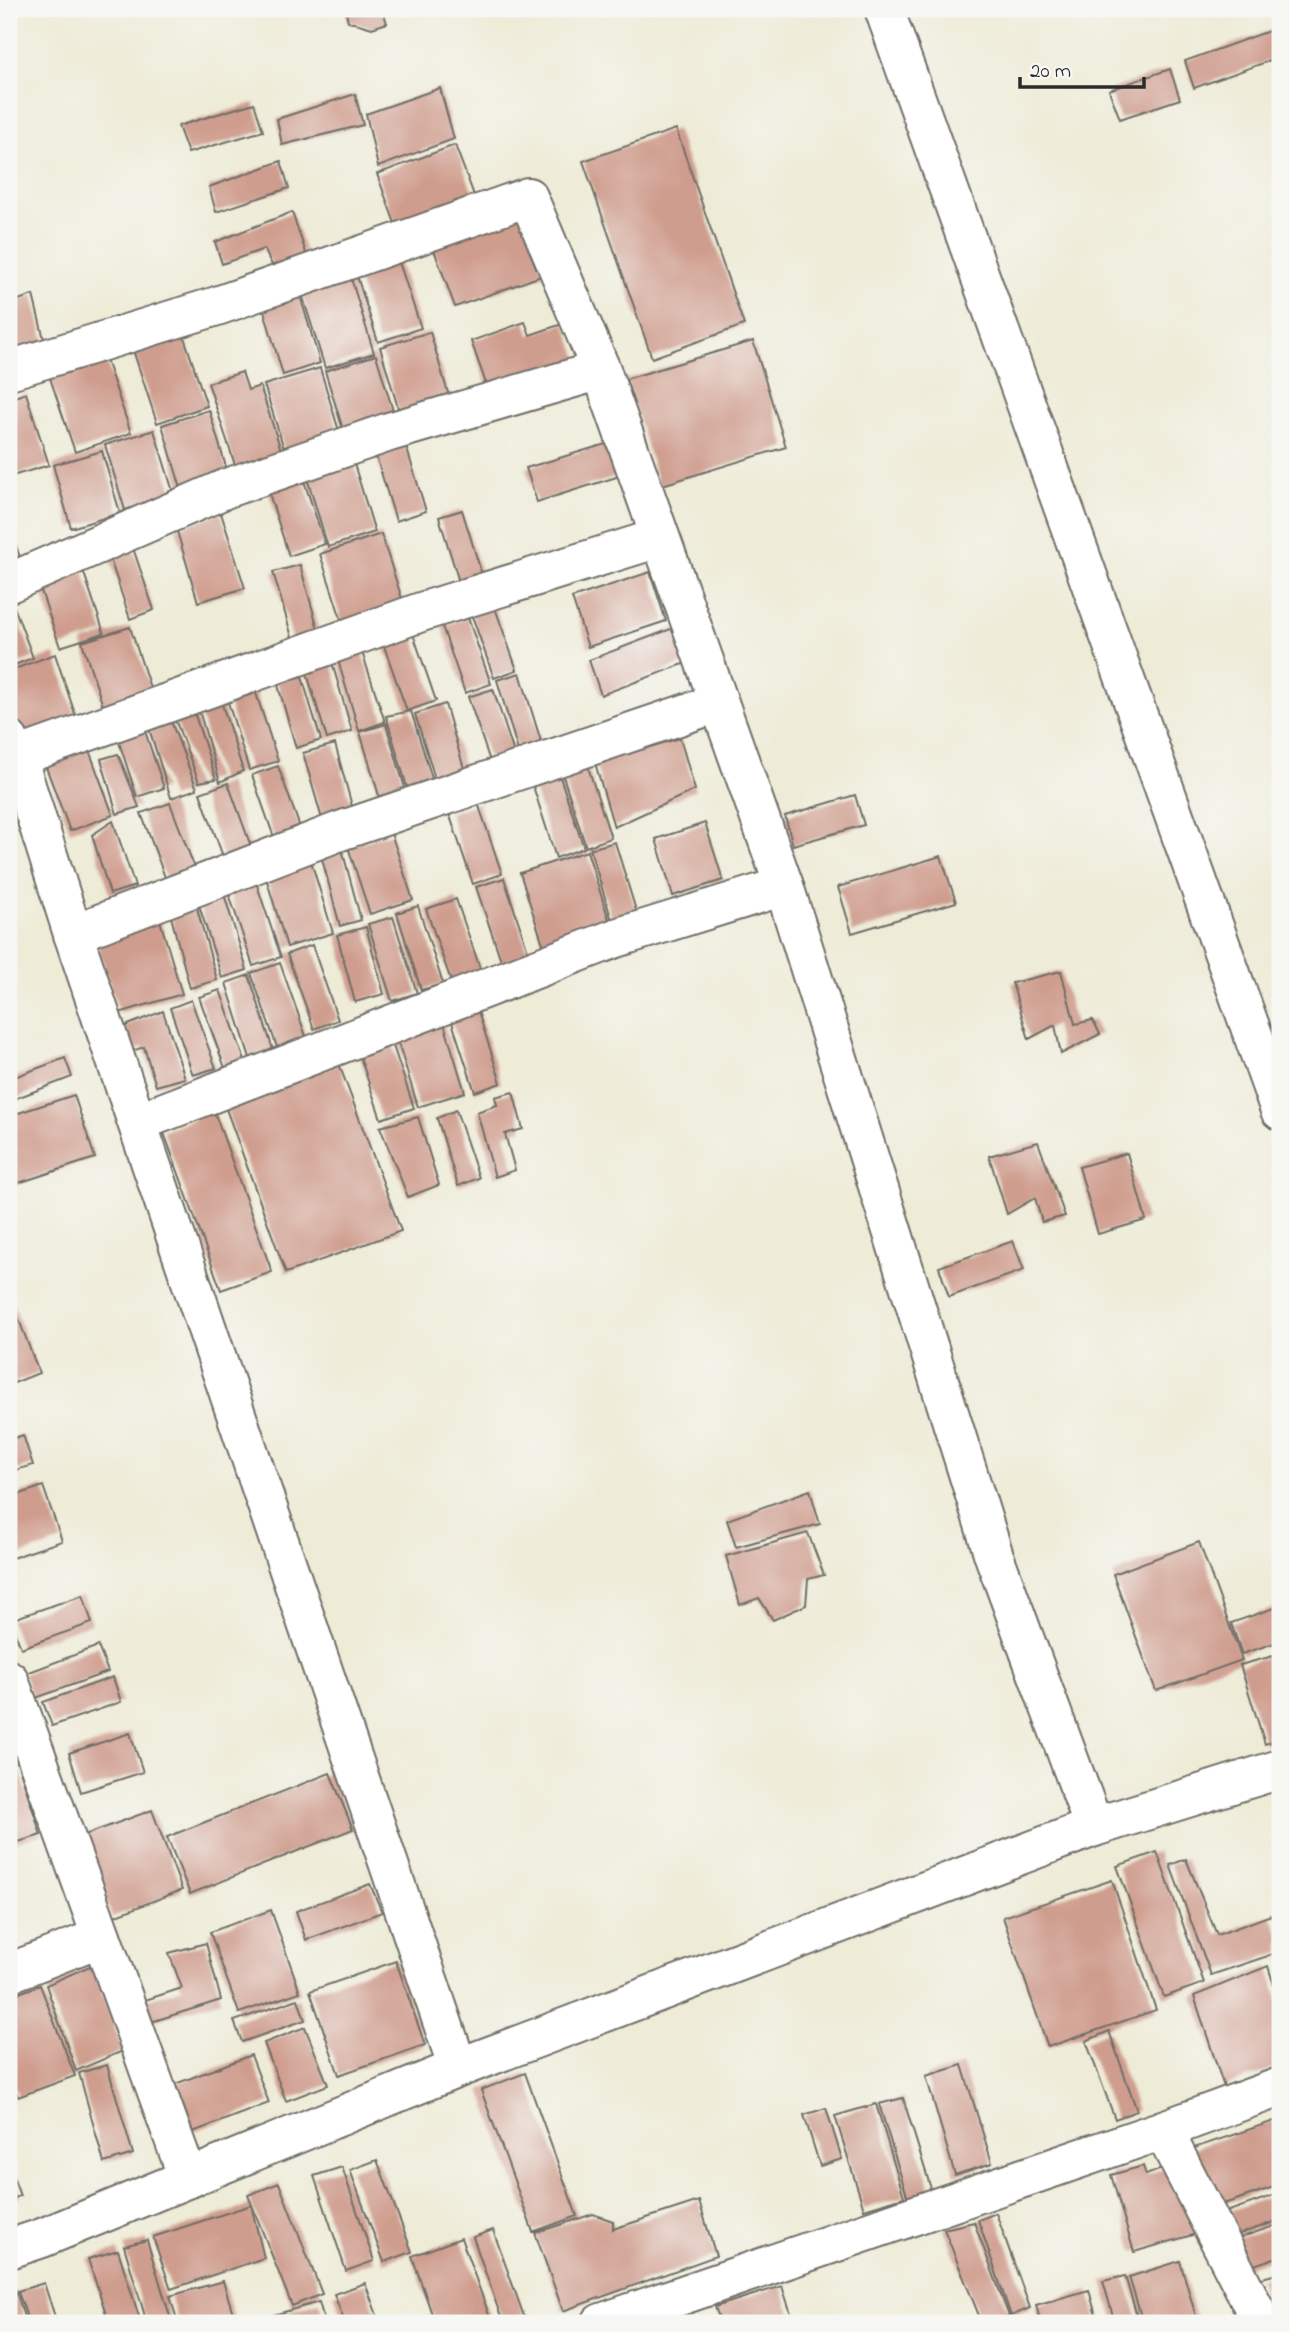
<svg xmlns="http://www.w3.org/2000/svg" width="1289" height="2332" font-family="'Indie Flower',sans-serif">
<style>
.building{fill:#cf9d8e}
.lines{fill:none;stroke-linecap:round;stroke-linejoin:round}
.street-casing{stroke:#6f6e67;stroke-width:42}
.street{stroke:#fff;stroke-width:38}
</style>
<rect width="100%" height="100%" fill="#f6f6f2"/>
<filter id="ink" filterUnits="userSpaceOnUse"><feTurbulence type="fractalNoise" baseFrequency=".0143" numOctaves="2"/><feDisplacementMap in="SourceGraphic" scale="14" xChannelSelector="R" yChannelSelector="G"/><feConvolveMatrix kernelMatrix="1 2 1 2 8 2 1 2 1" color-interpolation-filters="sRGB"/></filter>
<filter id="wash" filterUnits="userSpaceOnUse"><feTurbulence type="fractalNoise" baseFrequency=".00686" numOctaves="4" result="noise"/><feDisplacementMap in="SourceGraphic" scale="28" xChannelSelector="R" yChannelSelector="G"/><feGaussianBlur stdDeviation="1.57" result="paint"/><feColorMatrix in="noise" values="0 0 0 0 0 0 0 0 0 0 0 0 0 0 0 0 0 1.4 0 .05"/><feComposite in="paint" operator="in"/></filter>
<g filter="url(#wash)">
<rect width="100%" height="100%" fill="#eeebd7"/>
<g id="blocks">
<!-- building -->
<g class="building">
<polygon points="345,9 382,9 387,23 372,28 348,21"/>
<polygon points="1280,27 1280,57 1194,88 1185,61"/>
<polygon points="1170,69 1180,99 1120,119 1109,90"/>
<polygon points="440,88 454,139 378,167 366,114"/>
<polygon points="355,94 363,125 282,145 277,119"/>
<polygon points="254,103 263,131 188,153 178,126"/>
<polygon points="676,129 744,325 652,358 583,161"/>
<polygon points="455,145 475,198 396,226 377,174"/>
<polygon points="281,161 289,188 216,212 209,187"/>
<polygon points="519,206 544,275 455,307 430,239"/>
<polygon points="292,212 308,259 274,269 264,249 222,264 215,242"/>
<polygon points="397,256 421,328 378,342 355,270"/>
<polygon points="350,275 374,353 325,368 301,291"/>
<polygon points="299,292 320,363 283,375 262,304"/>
<polygon points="33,295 45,343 9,356 9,303"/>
<polygon points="525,322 530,335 565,323 579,361 489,392 471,341"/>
<polygon points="182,331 207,406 157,423 132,347"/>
<polygon points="430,332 451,403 401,418 380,347"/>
<polygon points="753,341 786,447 659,486 626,379"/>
<polygon points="376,355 397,424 346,439 325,371"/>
<polygon points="106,360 131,433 75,452 50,378"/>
<polygon points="320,368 342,441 287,458 264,385"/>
<polygon points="242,372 248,390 260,386 284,459 238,474 208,383"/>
<polygon points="26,393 49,465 9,477 9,399"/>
<polygon points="209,410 229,477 182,492 162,425"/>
<polygon points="154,430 174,495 125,510 105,445"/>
<polygon points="616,441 626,474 537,502 526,468"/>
<polygon points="406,446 426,511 396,521 376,456"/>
<polygon points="102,451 120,513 71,528 53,465"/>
<polygon points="354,464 375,532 328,547 307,478"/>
<polygon points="302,475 325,544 289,556 267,487"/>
<polygon points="462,510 483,578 460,585 439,517"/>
<polygon points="221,513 245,588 198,602 176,528"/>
<polygon points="9,524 20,558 9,562"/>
<polygon points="381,534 405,608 344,628 320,554"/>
<polygon points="131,542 154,610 130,619 107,550"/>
<polygon points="300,565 320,636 294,644 273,572"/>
<polygon points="82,567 104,633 60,647 38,582"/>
<polygon points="650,572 666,621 588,647 572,598"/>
<polygon points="9,593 33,658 9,667"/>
<polygon points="493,602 517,670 494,678 470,610"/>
<polygon points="468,618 491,684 465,693 442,626"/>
<polygon points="410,625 436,701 407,711 380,635"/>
<polygon points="130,627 153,697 105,712 82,642"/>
<polygon points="676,627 689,662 601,695 589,660"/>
<polygon points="361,649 385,722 359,731 337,657"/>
<polygon points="55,654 79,726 25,745 9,700 9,671"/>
<polygon points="330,656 352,731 327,739 304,664"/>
<polygon points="299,667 321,740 296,748 275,675"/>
<polygon points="520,673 543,748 519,754 497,680"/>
<polygon points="493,689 517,762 493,770 468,697"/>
<polygon points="255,690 278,761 249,770 227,699"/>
<polygon points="221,701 243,771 220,782 198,707"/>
<polygon points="445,704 468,782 439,791 415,714"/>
<polygon points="193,709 216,779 199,782 173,714"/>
<polygon points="167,711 197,789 171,798 146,719"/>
<polygon points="411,711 436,791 410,797 386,716"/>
<polygon points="386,724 408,798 382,806 360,732"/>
<polygon points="145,731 164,788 137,797 118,739"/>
<polygon points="680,738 695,790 614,827 595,763"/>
<polygon points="86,742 113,815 70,831 43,759"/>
<polygon points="335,744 355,817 324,826 303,753"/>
<polygon points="118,754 139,807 117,814 101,759"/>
<polygon points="587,764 611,838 586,847 562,773"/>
<polygon points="278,766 302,833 276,843 252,775"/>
<polygon points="559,774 584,848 556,858 532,783"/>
<polygon points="228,783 253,852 225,862 200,793"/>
<polygon points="855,795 864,825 793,845 785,816"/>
<polygon points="170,803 195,869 166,880 141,813"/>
<polygon points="478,803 502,874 473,884 449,813"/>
<polygon points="113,821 135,886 110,894 92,835"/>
<polygon points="705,823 723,880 673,896 656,839"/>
<polygon points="391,833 413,900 370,914 348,847"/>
<polygon points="615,842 638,917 613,924 590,849"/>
<polygon points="342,849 361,920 340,926 321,855"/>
<polygon points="587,851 612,929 545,950 520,873"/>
<polygon points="941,856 956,902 852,933 838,887"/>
<polygon points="310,858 333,933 287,947 264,871"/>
<polygon points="504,878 529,954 502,963 476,887"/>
<polygon points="255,879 281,957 253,966 227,888"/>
<polygon points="224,894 247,970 222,978 198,902"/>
<polygon points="456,899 481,971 451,981 426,909"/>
<polygon points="195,901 217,980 190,988 169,909"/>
<polygon points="418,906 443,984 421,990 397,913"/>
<polygon points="159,917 182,994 119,1013 95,937"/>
<polygon points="393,917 417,993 392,1001 368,924"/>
<polygon points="366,927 384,994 355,1002 337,935"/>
<polygon points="312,945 338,1020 314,1029 287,954"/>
<polygon points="280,963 307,1039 278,1050 251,973"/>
<polygon points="1061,971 1075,1024 1093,1020 1100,1034 1061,1054 1055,1025 1029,1039 1012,983"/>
<polygon points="249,975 274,1053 251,1061 226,983"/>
<polygon points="220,990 245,1061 225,1068 199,997"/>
<polygon points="191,1000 216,1068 193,1075 170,1008"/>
<polygon points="476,1005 501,1083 475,1092 450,1016"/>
<polygon points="163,1011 185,1078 156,1086 144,1047 132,1051 125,1026"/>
<polygon points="442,1017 465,1092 418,1107 395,1032"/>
<polygon points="388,1031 414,1108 381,1119 355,1042"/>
<polygon points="65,1058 72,1077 9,1101 9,1079"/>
<polygon points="339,1064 401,1231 286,1273 225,1106"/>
<polygon points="513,1092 523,1129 505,1134 515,1170 495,1177 477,1112 497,1105 495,1097"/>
<polygon points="74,1095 95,1158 9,1186 9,1116"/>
<polygon points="456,1110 479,1178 458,1186 437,1118"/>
<polygon points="214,1111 272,1272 221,1290 163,1130"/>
<polygon points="418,1117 439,1185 408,1197 380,1127"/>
<polygon points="1038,1142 1065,1216 1042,1222 1035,1198 1007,1214 989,1156"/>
<polygon points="1127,1153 1146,1220 1098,1234 1079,1167"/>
<polygon points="1013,1241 1024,1270 949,1297 939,1267"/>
<polygon points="12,1301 39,1373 9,1385 9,1302"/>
<polygon points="23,1435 33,1465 9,1472 9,1440"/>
<polygon points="43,1486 62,1541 9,1559 9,1498"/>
<polygon points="810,1490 820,1524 736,1547 727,1520"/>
<polygon points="808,1533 824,1575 808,1579 806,1605 773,1620 759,1598 740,1605 726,1556"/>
<polygon points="1199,1542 1242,1660 1156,1691 1113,1574"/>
<polygon points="83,1595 92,1623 21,1648 10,1620"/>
<polygon points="1280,1606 1280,1641 1242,1654 1231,1623"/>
<polygon points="98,1646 108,1672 33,1699 24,1674"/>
<polygon points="1273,1656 1280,1679 1280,1739 1265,1744 1240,1665"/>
<polygon points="113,1677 121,1702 52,1726 43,1702"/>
<polygon points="130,1733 143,1772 81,1792 69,1753"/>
<polygon points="13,1749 41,1835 15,1843 9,1822 9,1750"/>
<polygon points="330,1773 353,1829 190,1894 167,1837"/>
<polygon points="152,1810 182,1890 112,1917 82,1836"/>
<polygon points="1157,1852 1204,1983 1164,1997 1117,1866"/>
<polygon points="1186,1859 1217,1935 1271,1915 1280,1937 1280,1952 1211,1975 1170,1865"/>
<polygon points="1112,1880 1156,2010 1048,2047 1003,1917"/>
<polygon points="370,1884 382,1912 306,1940 296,1911"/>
<polygon points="271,1910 300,1992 239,2013 210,1932"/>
<polygon points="206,1943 221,2000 151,2022 142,2001 182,1988 169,1953"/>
<polygon points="396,1961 425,2045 339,2075 310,1991"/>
<polygon points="92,1965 123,2051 76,2071 46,1985"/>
<polygon points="1268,1966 1280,2005 1280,2066 1224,2087 1194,1996"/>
<polygon points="40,1985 75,2076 18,2097 9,2073 9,1997"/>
<polygon points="298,1999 305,2020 242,2042 234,2021"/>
<polygon points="305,2027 328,2085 286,2101 264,2043"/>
<polygon points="1109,2031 1137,2111 1115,2119 1086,2041"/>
<polygon points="251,2055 269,2103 193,2132 175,2084"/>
<polygon points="107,2065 133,2154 104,2163 79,2073"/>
<polygon points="962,2065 992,2163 955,2175 926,2076"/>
<polygon points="525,2073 577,2216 533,2232 481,2090"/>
<polygon points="903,2098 932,2192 908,2199 879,2104"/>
<polygon points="876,2104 904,2197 864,2209 835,2116"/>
<polygon points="826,2108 842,2159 820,2166 804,2115"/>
<polygon points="1280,2119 1280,2185 1215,2207 1194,2148"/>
<polygon points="377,2160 412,2252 384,2262 350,2170"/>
<polygon points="9,2166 20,2196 9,2200"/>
<polygon points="1143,2166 1146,2175 1167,2167 1203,2232 1134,2252 1111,2175"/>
<polygon points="342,2167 374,2261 346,2271 314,2176"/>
<polygon points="279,2183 322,2294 292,2306 248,2195"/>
<polygon points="1280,2193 1280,2220 1234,2236 1226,2212"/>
<polygon points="699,2201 716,2256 563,2311 535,2233 593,2214 613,2221 613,2229"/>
<polygon points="251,2205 264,2258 171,2289 153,2237"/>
<polygon points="996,2213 1030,2308 1011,2316 978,2220"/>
<polygon points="974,2222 1009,2316 992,2323 982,2323 944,2229"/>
<polygon points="1280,2224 1280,2256 1246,2268 1236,2239"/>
<polygon points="493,2230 526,2322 522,2323 503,2323 473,2237"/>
<polygon points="461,2238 492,2323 435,2323 412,2256"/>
<polygon points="147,2240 172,2323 147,2323 124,2246"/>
<polygon points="118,2250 141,2323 109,2323 88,2259"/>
<polygon points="1180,2261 1197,2320 1186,2323 1143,2323 1129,2277"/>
<polygon points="1280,2273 1280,2296 1265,2300 1259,2279"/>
<polygon points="1125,2276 1139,2323 1115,2323 1103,2281"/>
<polygon points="223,2281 236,2323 178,2323 170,2296"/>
<polygon points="44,2283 57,2323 29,2323 18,2291"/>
<polygon points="365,2283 380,2323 345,2323 334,2294"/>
<polygon points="782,2286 794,2323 721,2323 715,2307"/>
<polygon points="1089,2290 1098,2323 1041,2323 1036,2305"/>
<polygon points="16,2291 26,2323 9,2323 9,2293"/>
<polygon points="319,2302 325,2323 264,2323 263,2318"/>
</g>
</g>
</g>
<g filter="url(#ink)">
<use href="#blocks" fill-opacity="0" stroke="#6f6e67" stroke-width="2"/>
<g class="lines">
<!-- street casing -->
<g class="street-casing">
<g id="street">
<polyline points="884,9 1280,1110"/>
<polyline points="9,370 217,306 528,197 601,370 784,886 994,1556 1094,1827"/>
<polyline points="9,583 227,488 389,432 601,370"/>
<polyline points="9,740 17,757 73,934 458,2068"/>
<polyline points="17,757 421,612 659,538"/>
<polyline points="73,934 340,831 717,703"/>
<polyline points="138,1122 616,938 784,886"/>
<polyline points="9,1680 188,2178"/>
<polyline points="9,1973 101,1937"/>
<polyline points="1163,2130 1262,2323"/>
<polyline points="9,2249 42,2238 458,2068 1094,1827 1280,1769"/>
<polyline points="601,2323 1163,2130 1280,2087"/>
</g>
</g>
<!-- street -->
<use href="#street" class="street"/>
</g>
</g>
<!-- margin -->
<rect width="1289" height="2332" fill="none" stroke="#f6f6f2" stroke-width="35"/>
<!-- scale -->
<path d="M1020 77v10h124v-10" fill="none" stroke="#2b2b2b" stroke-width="3.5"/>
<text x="1030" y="77" font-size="21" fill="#2b2b2b" stroke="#f6f6f2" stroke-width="5" paint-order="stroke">20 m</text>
</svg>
